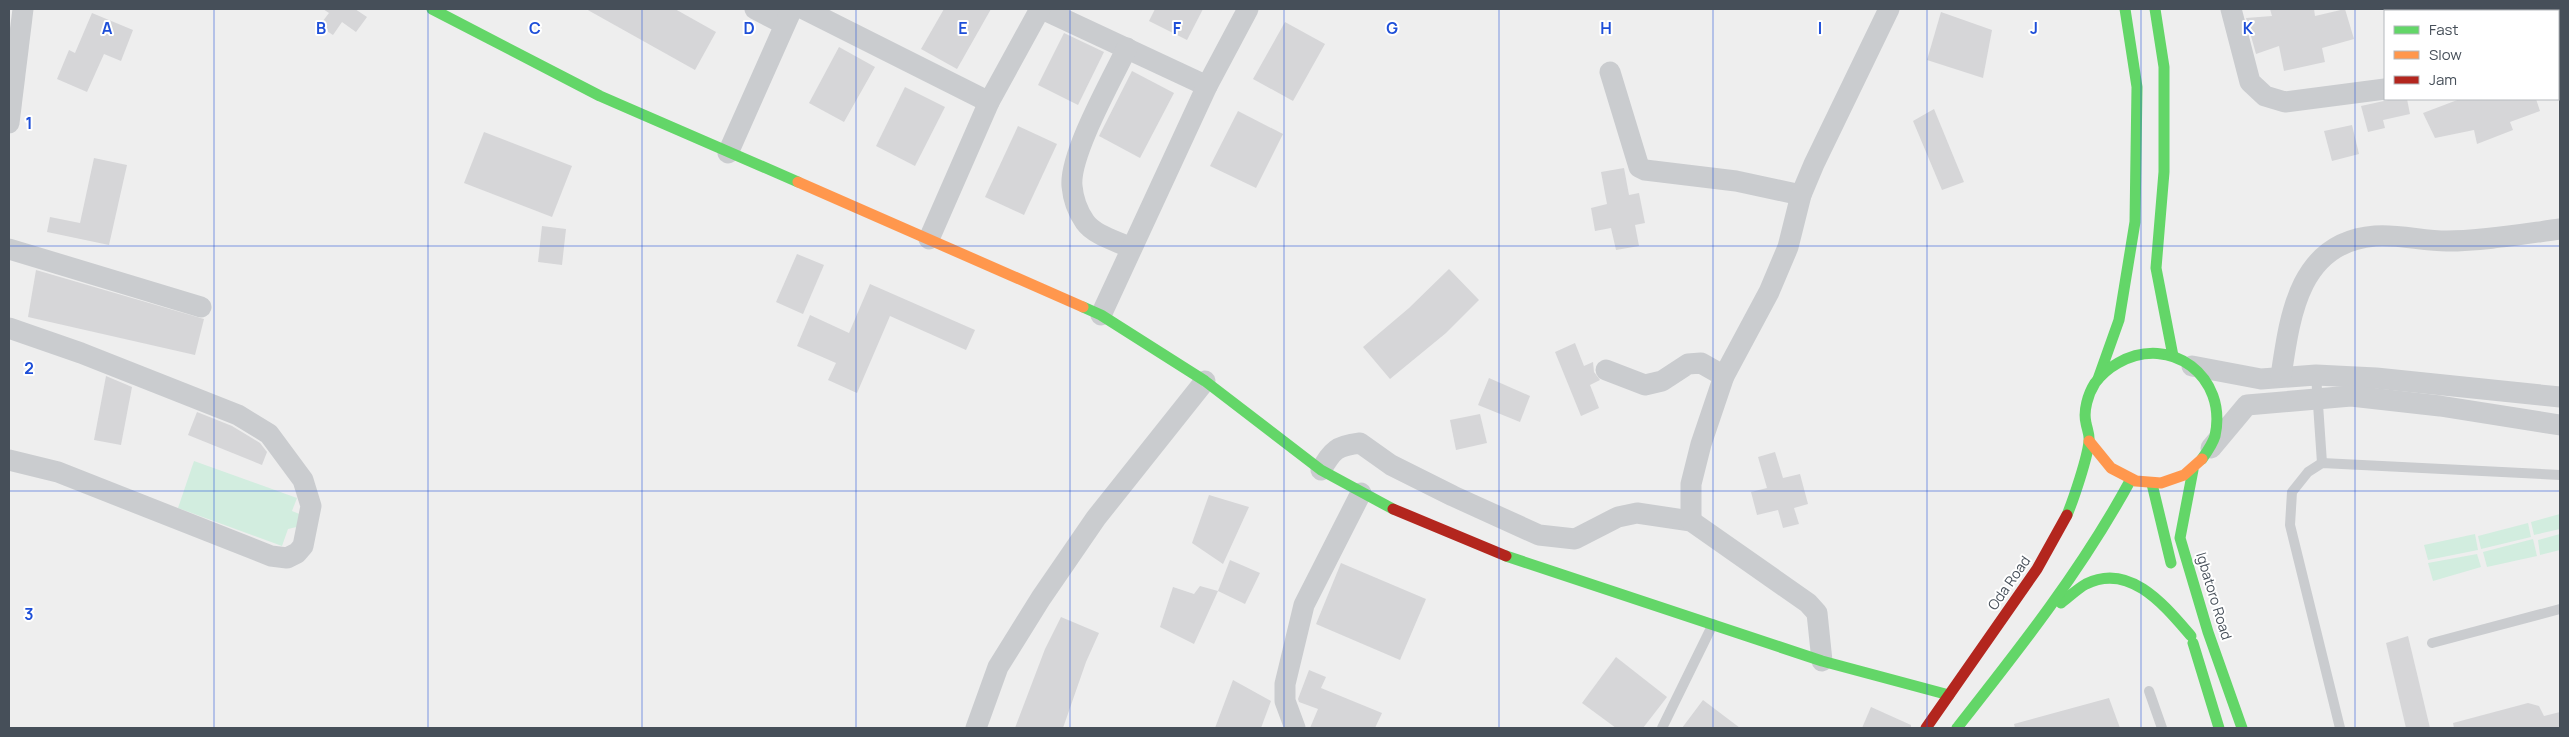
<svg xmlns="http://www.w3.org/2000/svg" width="2569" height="737" font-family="Manrope,sans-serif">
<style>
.green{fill:#d2eddf}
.building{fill:#d6d6d8}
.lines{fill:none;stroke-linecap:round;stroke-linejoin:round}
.lane{stroke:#cacccf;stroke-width:10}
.street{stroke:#cacccf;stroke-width:21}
.fast{stroke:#63d668;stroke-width:11}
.slow{stroke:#ff974d;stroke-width:11}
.jam{stroke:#b3261e;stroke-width:11}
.grid{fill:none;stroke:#1d4ed8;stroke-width:1;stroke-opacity:0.55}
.labels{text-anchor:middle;stroke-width:4;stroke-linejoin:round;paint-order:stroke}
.street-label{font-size:14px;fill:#464f59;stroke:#fff}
.grid-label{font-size:16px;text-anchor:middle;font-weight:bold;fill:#1d4ed8;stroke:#fff;stroke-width:4;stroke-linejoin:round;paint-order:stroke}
</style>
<rect width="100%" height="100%" fill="#eee"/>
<!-- green -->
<g class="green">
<polygon points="194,461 297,498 292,511 302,515 301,526 288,529 282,546 178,508"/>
<polygon points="2560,514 2560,529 2534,535 2531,522"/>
<polygon points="2528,523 2531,537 2481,549 2478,536"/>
<polygon points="2475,534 2478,550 2428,560 2424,545"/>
<polygon points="2560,534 2560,550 2540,555 2538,540"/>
<polygon points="2533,539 2537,556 2487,567 2483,552"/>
<polygon points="2477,554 2481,567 2433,581 2428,563"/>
</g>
<!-- building -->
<g class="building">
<polygon points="323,9 355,9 367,17 356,32 342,22 333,35 319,26 329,13"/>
<polygon points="586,9 675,9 716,32 695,70"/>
<polygon points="944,9 991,9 957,69 921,49"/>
<polygon points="1155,9 1203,9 1187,40 1149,21"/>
<polygon points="2270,9 2314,9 2315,16 2345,9 2354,39 2322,48 2325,62 2284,71 2279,46 2256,54 2246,18 2272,16"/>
<polygon points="1941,12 1992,30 1983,78 1927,60"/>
<polygon points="92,13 133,30 121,61 104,54 87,92 57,79 69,50 75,53"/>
<polygon points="1285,22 1325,44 1293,101 1253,79"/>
<polygon points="1064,33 1104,52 1078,105 1038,85"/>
<polygon points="839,47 875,67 844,122 809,103"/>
<polygon points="1132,71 1174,93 1140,158 1099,136"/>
<polygon points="905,87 945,107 915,166 876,146"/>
<polygon points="2393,99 2407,99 2410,114 2383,120 2385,128 2368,132 2361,106"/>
<polygon points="2460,99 2536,99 2540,111 2510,122 2513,130 2477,144 2474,130 2435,138 2423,113"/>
<polygon points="1934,109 1964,182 1942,190 1913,121"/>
<polygon points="1238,111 1283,134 1256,188 1210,166"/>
<polygon points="2352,125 2359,154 2332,161 2324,131"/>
<polygon points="1018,126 1057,144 1024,215 985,197"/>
<polygon points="484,132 572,166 552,217 464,183"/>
<polygon points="94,158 127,165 109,245 47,232 50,217 80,223"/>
<polygon points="1624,168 1629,195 1639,193 1645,223 1635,225 1639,246 1616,250 1611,228 1595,231 1591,208 1607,204 1601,172"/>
<polygon points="542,226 566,229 562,265 538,262"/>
<polygon points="797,254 824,265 803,314 776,302"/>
<polygon points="1449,269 1479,300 1446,333 1390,379 1363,347 1409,308"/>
<polygon points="36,270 204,319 195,355 28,317"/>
<polygon points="870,284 975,330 966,350 890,316 857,393 828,380 836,363 797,346 810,315 849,333"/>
<polygon points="1575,343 1584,366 1593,362 1594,372 1600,380 1590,385 1599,408 1581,416 1555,352"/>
<polygon points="106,376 132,387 121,445 94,440"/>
<polygon points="1489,378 1530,396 1520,422 1478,405"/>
<polygon points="197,412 232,426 260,443 267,452 262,465 188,435"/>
<polygon points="1480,414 1487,443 1456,450 1450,420"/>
<polygon points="1775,452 1783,478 1800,474 1808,504 1794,508 1799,524 1783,528 1778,510 1757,515 1751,492 1767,488 1758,457"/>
<polygon points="1209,495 1249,507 1223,564 1192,543"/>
<polygon points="1230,560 1260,573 1245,604 1218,591"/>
<polygon points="1341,563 1426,599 1400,660 1316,624"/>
<polygon points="1200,586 1218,591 1194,644 1160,627 1173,587 1194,594"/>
<polygon points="1061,617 1099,633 1086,662 1063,728 1015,728 1045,649"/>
<polygon points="2408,636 2430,728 2406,728 2386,643"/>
<polygon points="1616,657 1667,697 1643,728 1616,728 1582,703"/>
<polygon points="1309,670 1326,677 1321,688 1382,713 1375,728 1310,728 1318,709 1299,702 1298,699"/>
<polygon points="1233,680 1271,701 1261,728 1215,728"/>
<polygon points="2109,698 2120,728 2015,728 2014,724"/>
<polygon points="1703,700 1740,728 1682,728"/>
<polygon points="2528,703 2539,706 2544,716 2560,712 2560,728 2454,728 2453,723"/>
<polygon points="1871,707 1911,725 1911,728 1862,728"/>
</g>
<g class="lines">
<!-- lane -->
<g class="lane">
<polyline points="2316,375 2322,463"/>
<polyline points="2432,643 2560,609"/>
<polyline points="2149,691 2162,728"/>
<polyline points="1662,728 1713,624"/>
<polyline points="2340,728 2290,525 2292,492 2308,472 2322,463 2560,475"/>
</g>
<!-- street -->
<g class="street">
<polyline points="755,9 784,24"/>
<polyline points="804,9 989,102"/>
<polyline points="1042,9 1207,86"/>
<polyline points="2231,9 2250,82 2265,96 2285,102 2385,89"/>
<polyline points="2407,9 2407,11"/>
<path d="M1127 48C1112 79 1069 155 1072 186 1073 198 1078 212 1085 222 1094 235 1117 241 1131 248"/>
<polyline points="1610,72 1639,167 1645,170 1736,181 1801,195"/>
<polyline points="9,123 23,9"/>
<polyline points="728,153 792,9"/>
<polyline points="929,239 989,102 1040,9"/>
<polyline points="9,249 201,307"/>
<polyline points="1101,315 1207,86 1248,9"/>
<polyline points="9,328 81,353 238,415 269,434 303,480 311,506 303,546 297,553 287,558 271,556 58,472 9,460"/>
<polyline points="2192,366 2261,379 2316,375 2376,378 2560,397"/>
<polyline points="1606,370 1645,385 1662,381 1688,364 1701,363 1724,376"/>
<path d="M2281 376C2290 315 2299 242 2375 236 2398 234 2423 241 2447 241 2484 241 2523 234 2560 229"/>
<polyline points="2211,448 2247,405 2351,396 2440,406 2560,425"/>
<path d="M1321 470C1333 450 1336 446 1360 443L1391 465 1453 496 1539 535 1575 539 1618 517 1637 513 1691 521 1808 603 1817 613 1822 661"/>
<polyline points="1691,521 1691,484 1701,444 1724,376 1769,292 1788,247 1801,195 1814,164 1889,9"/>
<polyline points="976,728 998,667 1041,598 1096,518 1205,381"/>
<polyline points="1295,728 1285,701 1285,684 1304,605 1361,493"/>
</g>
<!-- fast -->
<g class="fast">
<polyline points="432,9 600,96 798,182"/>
<polyline points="2155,9 2164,67 2164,172 2156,268 2173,356"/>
<polyline points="1083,307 1101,315 1205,381 1321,470 1393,509"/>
<polyline points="2098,379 2119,320 2135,222 2137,87 2125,9"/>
<polyline points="2193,470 2180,538 2208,632 2242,728"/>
<polyline points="2152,484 2171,563"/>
<path d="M2067 515C2074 498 2087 459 2089 442 2090 435 2087 429 2086 423 2083 411 2088 394 2095 383 2101 375 2109 368 2118 363 2171 333 2228 377 2215 436 2213 443 2207 452 2202 459"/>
<polyline points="1506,556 1822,661 1949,695"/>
<path d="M2061 603C2069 597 2077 589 2086 584 2130 562 2165 606 2191 636"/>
<polyline points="2193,643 2219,728"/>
<path d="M1957 728C2020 648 2081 571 2130 481"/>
</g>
<!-- slow -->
<g class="slow">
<polyline points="798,182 1083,307"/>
<polyline points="2089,441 2111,468 2136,481 2161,483 2184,475 2202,459"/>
</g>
<!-- jam -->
<g class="jam">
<polyline points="1393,509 1506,556"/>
<polyline points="1926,728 2037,569 2067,515"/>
</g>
</g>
<!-- grid -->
<path class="grid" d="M214 9V728M428 9V728M642 9V728M856 9V728M1070 9V728M1284 9V728M1499 9V728M1713 9V728M1927 9V728M2141 9V728M2355 9V728M9 246H2560M9 491H2560"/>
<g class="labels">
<!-- street labels -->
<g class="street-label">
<text transform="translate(2009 583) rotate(-55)" y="5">Oda Road</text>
<text transform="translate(2214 596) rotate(73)" y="5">Igbatoro Road</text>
</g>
</g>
<g class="grid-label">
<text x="107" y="34">A</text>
<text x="321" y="34">B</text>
<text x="535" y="34">C</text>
<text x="749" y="34">D</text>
<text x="963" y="34">E</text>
<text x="1177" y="34">F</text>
<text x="1392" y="34">G</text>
<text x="1606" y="34">H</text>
<text x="1820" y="34">I</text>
<text x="2034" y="34">J</text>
<text x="2248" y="34">K</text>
<text x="29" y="129">1</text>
<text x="29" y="374">2</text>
<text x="29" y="620">3</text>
</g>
<!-- border -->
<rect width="2569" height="737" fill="none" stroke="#464f59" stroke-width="20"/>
<!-- legend -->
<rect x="2384" y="10" width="175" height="90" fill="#ffffff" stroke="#b5b9bd"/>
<rect x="2394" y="26" width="25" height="8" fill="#63d668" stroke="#b5b9bd"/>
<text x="2429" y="35" font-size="15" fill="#464f59">Fast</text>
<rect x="2394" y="51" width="25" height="8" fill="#ff974d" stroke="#b5b9bd"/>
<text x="2429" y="60" font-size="15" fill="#464f59">Slow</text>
<rect x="2394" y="76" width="25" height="8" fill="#b3261e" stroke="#b5b9bd"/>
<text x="2429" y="85" font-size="15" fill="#464f59">Jam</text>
</svg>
